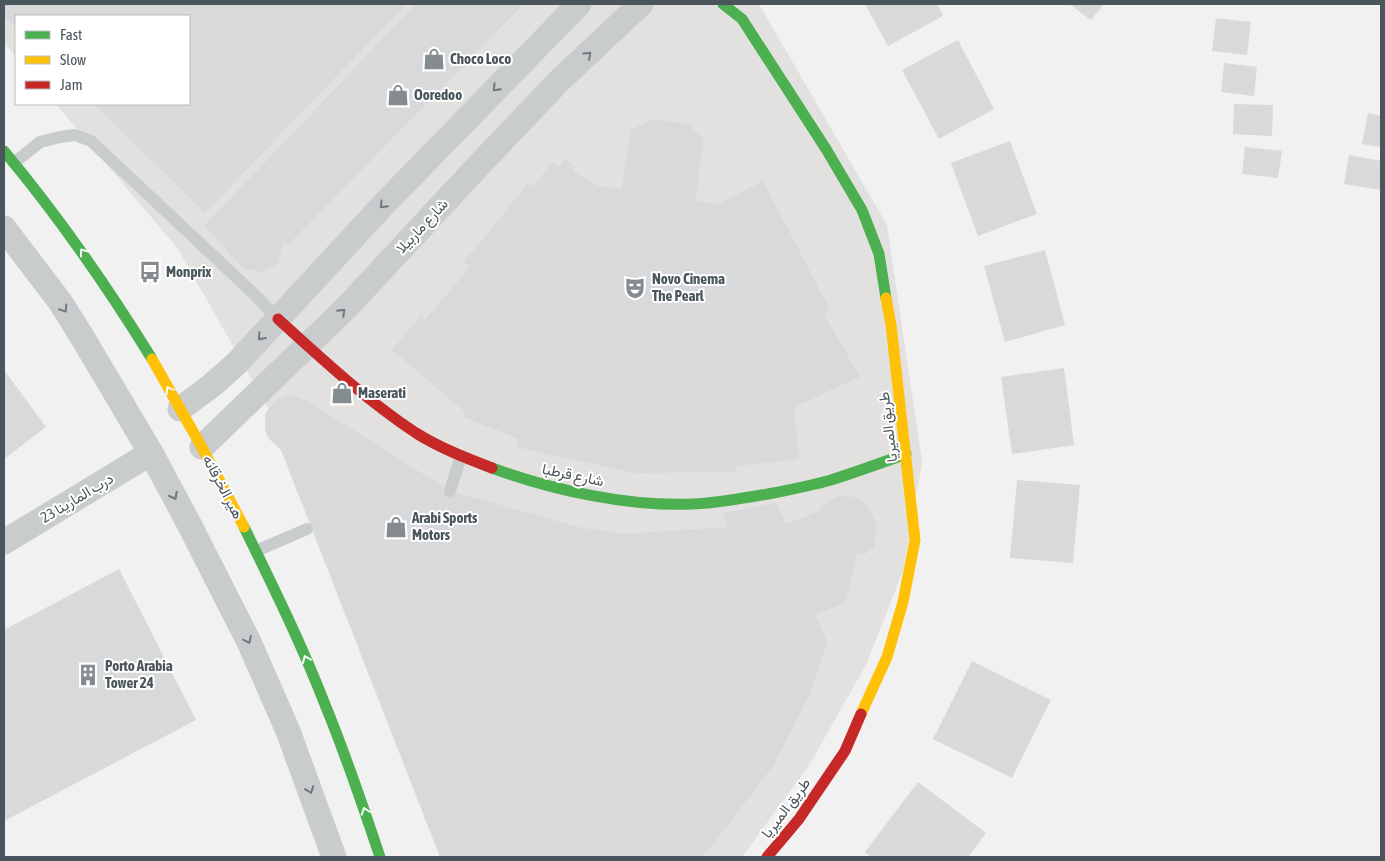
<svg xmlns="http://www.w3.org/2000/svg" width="1385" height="861" font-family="'Asap Condensed',Vazirmatn,sans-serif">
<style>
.commercial{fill:#e2e1df}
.building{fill:#d7d9da}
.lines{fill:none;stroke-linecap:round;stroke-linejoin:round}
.lane{stroke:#c9cccc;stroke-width:12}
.street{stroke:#c9cccc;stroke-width:25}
.fast{stroke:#4caf50;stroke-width:11}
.slow{stroke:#ffc107;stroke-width:11}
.jam{stroke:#c62828;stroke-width:11}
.oneway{stroke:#70797d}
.oneway2{stroke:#f6fbf6}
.labels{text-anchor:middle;stroke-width:4;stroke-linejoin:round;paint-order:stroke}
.poi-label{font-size:15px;font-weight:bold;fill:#4a565b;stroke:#fff;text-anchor:start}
.street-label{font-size:15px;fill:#4a565b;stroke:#fff}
</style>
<rect width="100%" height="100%" fill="#f1f1f1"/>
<!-- commercial -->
<polygon class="commercial" points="4,4 759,4 887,225 922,462 903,571 866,665 808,767 742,857 455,857 280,429 178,249 56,104 189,104 189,16 16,16 16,57 4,42"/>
<!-- building -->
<g class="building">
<polygon points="4,4 406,4 205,213 94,104 189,104 189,16 16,16 16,28 4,16"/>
<polygon points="416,4 524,4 288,245 283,244 277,264 263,272 243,268 204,226"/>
<polygon points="865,4 937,4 943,16 888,46"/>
<polygon points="1069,4 1104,4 1091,20"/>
<polygon points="1216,18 1251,22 1247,55 1212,51"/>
<polygon points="958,40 994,109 939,139 902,70"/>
<polygon points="1224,63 1257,67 1254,96 1221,92"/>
<polygon points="1234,104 1273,105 1272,136 1233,134"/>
<polygon points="1368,113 1381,116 1381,147 1362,144"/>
<polygon points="652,119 689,124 703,140 696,200 717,205 763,181 830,310 824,314 860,377 794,407 799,459 737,466 736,472 635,473 516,447 519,439 464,417 464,411 392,350 421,315 425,320 471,266 464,262 529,182 533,187 552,162 559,167 565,159 575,167 572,171 599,186 622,189 631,130"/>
<polygon points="1010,141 1037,214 978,236 951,163"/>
<polygon points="1245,147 1282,151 1278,178 1242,174"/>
<polygon points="1349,155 1381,161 1381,190 1344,184"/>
<polygon points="1045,250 1065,325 1005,342 984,266"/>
<polygon points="1064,368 1074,445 1012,454 1001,377"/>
<polygon points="4,370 46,427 4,459"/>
<polygon points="289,395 299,397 317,407 450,491 582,528 625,534 728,527 723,513 776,503 786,524 818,512 821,507 830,500 842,495 860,498 868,506 877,526 874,547 865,554 857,553 846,602 816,615 827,642 810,694 773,766 710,848 701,857 440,857 281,450 268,438 265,429 265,414 270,407 277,400"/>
<polygon points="1017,480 1080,485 1073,563 1010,558"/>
<polygon points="119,569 196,720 4,821 4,630"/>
<polygon points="972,661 1051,700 1012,778 933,739"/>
<polygon points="918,782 986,833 968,857 871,857 865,852"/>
</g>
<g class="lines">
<!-- lane -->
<g class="lane">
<polyline points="14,163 40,142 60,137 75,135 91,141 254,294 278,319"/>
<polyline points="450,491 461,456"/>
<polyline points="256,551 307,529"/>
</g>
<!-- street -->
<g class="street">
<polyline points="4,228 61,303 81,335 151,453 188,522 249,642 288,731 334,857"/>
<polyline points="180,409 211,386 236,364 385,203 579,4"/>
<polyline points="202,447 347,307 480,164 559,81 641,4"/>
<polyline points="4,542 151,453"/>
</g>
<!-- fast -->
<g class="fast">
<polyline points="723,4 742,19 826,149 862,210 879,254 886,298"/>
<path d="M4 151C59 217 107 286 152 359"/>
<path d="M492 468C552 490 629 507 693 504 718 503 743 498 768 494 789 490 810 486 831 480 856 472 881 463 906 454"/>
<path d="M244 527C273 586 302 645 326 707 346 756 363 806 380 857"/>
</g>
<!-- slow -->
<g class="slow">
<polyline points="152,359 200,444 244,527"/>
<polyline points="861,714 887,657 903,602 915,540 891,325 886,298"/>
</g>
<!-- jam -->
<g class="jam">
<path d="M278 319C322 359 366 400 416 433 440 448 466 458 492 468"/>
<polyline points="767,857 799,819 845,751 861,714"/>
</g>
</g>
<!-- one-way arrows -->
<defs><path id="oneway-chevron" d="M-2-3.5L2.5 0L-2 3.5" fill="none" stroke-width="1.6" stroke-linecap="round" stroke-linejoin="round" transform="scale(1.25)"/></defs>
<g class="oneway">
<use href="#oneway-chevron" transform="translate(588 55) rotate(-43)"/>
<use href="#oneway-chevron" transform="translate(496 88) rotate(134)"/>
<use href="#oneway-chevron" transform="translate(383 205) rotate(133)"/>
<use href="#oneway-chevron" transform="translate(64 309) rotate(57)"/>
<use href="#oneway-chevron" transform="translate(342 312) rotate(-45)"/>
<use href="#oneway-chevron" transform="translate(261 337) rotate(132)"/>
<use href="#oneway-chevron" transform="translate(174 496) rotate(62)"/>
<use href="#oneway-chevron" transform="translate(248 640) rotate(64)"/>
<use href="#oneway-chevron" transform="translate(310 790) rotate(70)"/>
</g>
<g class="oneway2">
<use href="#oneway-chevron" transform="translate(83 252) rotate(-126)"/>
<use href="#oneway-chevron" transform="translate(169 390) rotate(-121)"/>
<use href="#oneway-chevron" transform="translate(306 659) rotate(-113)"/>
<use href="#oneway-chevron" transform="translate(365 811) rotate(-108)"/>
</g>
<!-- icons -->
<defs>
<g id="shop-bare" transform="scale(1.725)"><path d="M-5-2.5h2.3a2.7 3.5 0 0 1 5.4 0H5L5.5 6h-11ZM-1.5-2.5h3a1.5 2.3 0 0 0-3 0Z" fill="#848c90" stroke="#fff" stroke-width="2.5" paint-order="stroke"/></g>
<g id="bus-bare" transform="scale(1.725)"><path d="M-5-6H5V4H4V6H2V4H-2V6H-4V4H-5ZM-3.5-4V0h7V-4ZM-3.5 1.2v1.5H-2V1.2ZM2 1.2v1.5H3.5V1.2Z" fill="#848c90" stroke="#fff" stroke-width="2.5" paint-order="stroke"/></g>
<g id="theatre-bare" transform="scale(1.725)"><path d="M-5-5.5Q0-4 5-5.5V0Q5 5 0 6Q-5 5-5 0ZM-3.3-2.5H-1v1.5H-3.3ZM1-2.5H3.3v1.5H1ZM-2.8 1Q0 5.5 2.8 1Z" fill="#848c90" stroke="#fff" stroke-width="2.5" paint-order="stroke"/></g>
<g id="building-bare" transform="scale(1.725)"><path d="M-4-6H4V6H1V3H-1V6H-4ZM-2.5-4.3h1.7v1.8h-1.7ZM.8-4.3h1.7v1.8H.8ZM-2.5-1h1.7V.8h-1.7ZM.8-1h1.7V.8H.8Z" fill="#848c90" stroke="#fff" stroke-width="2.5" paint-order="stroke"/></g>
</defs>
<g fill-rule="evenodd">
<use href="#shop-bare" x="434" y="59"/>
<use href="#shop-bare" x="398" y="95"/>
<use href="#bus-bare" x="150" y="272"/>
<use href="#theatre-bare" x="635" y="288"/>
<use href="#shop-bare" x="342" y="393"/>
<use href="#shop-bare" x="396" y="527"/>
<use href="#building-bare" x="88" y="675"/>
</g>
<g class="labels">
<!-- poi labels -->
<g class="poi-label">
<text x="450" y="64">Choco Loco</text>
<text x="414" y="100">Ooredoo</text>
<text x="166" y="277">Monprix</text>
<text x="652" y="284">Novo Cinema<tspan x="652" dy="17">The Pearl</tspan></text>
<text x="358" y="398">Maserati</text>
<text x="412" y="523">Arabi Sports<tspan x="412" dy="17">Motors</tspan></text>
<text x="105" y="671">Porto Arabia<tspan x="105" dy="17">Tower 24</tspan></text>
</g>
<!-- street labels -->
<g class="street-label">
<text transform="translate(422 226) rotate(-47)" y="5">شارع ماربيلا</text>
<text transform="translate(888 427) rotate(-97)" y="5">طريق الميريا</text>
<text transform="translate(573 475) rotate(12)" y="5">شارع قرطبا</text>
<text transform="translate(223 487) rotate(62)" y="5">هير الخرقانه</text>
<text transform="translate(77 498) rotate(-31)" y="5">درب المارينا 23</text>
<text transform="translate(786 808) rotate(-53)" y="5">طريق الميريا</text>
</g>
</g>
<!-- border -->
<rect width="1385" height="861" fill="none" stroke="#4a565b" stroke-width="10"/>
<!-- legend -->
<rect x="15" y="15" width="175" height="90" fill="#ffffff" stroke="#b7bbbd"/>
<rect x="25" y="31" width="25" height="8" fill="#4caf50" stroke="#b7bbbd"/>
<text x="60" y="40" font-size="15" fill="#4a565b">Fast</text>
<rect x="25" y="56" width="25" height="8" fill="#ffc107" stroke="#b7bbbd"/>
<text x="60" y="65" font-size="15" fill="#4a565b">Slow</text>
<rect x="25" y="81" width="25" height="8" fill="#c62828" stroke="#b7bbbd"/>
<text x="60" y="90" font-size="15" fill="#4a565b">Jam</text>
</svg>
